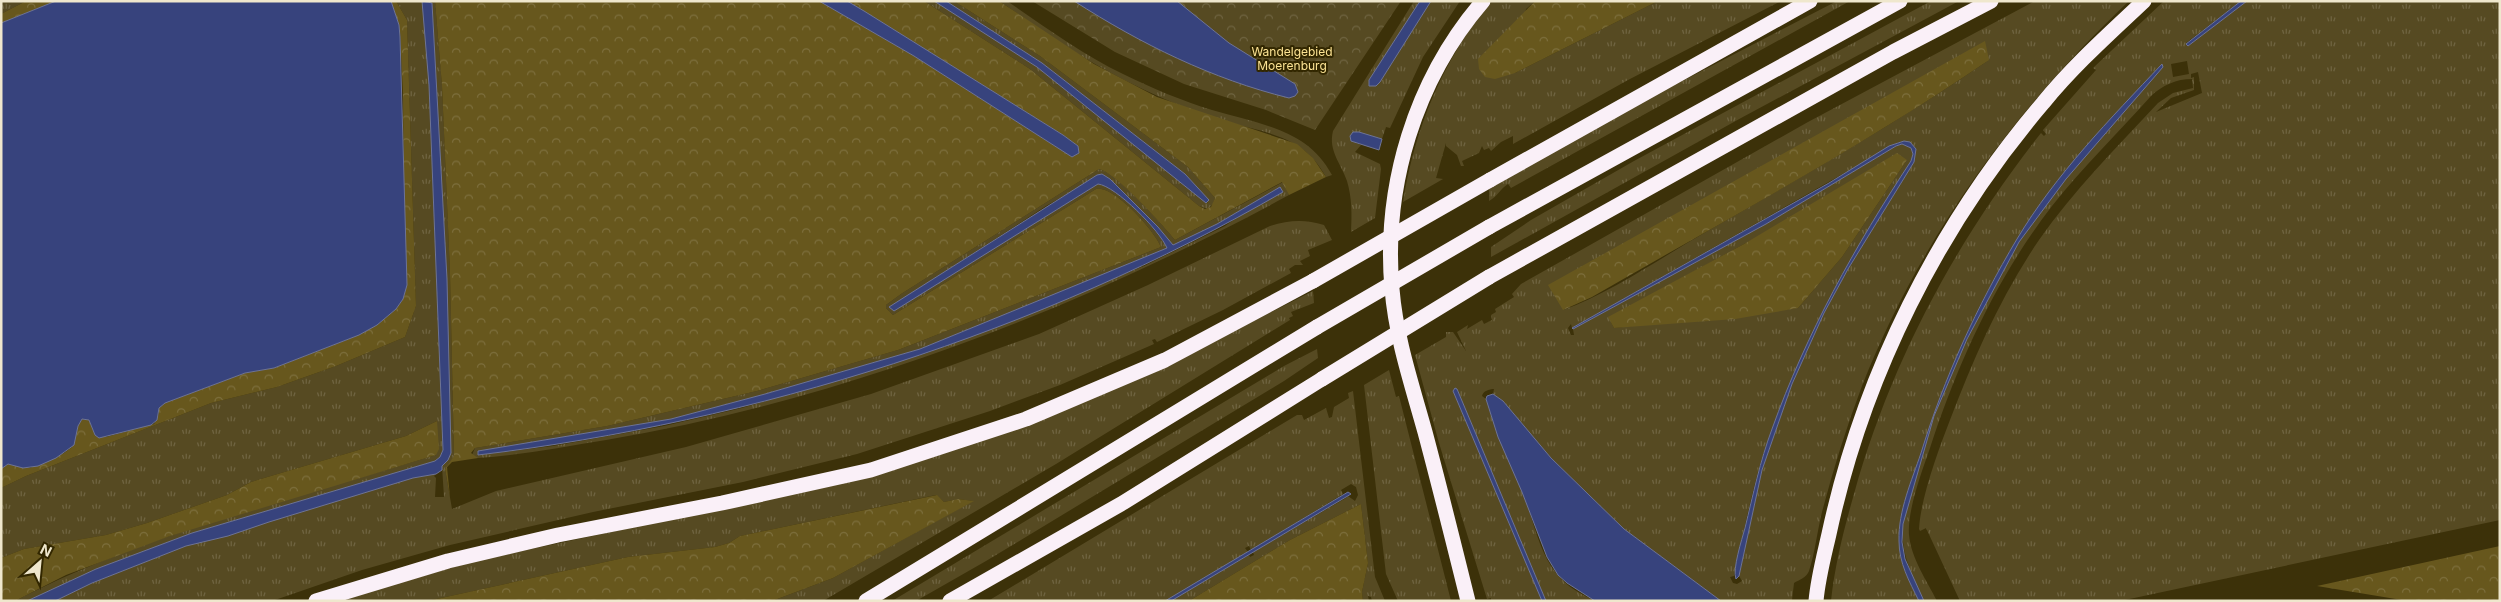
<svg xmlns="http://www.w3.org/2000/svg" width="2501" height="602" font-family="Inter,sans-serif">
<style>
.grass{fill:url(#grass-tufts);fill-rule:evenodd}
.forest{fill:url(#forest-crowns)}
.park{fill:url(#park-crowns)}
.water{fill:#37437d;stroke:#6e7495}
.lines{fill:none;stroke-linecap:round;stroke-linejoin:round}
.highway{stroke:#faf0f8;stroke-width:15}
.highway-bridge{stroke:#faf0f8;stroke-width:15}
.labels{text-anchor:middle;stroke-width:4;stroke-linejoin:round;paint-order:stroke}
.park-label{font-size:12px;fill:#fce393;stroke:#322700}
</style>
<defs>
<pattern id="grass-tufts" width="24" height="20" patternUnits="userSpaceOnUse" patternTransform="scale(1.25)"><rect width="24" height="20" fill="#564a22"/><path d="M3 7l-1-3M5 7V3M7 7l1-3M15 17l-1-3M17 17v-4M19 17l1-3" fill="none" stroke="#6f6441"/></pattern>
<pattern id="forest-crowns" width="20" height="18" patternUnits="userSpaceOnUse" patternTransform="scale(1.25)"><rect width="20" height="18" fill="#67571d"/><path d="M2 6a3 3 0 1 1 6 0M12 15a3 3 0 1 1 6 0" fill="none" stroke="#7d6f3d"/></pattern>
<pattern id="park-crowns" width="20" height="18" patternUnits="userSpaceOnUse" patternTransform="scale(1.25)"><rect width="20" height="18" fill="#564a22"/><path d="M2 6a3 3 0 1 1 6 0M12 15a3 3 0 1 1 6 0" fill="none" stroke="#6f6441"/></pattern>
</defs>
<rect width="100%" height="100%" fill="#3c3109"/>
<!-- grass -->
<g class="grass">
<polygon points="1,1 26,1 1,14"/>
<path d="M396 1H422L424 14 429 85 443 450 440 457 435 461 192 533 96 569 27 601H15C147 533 295 498 436 455L437 421 406 436 251 482 227 495 147 523 106 535 24 549 1 558V488L26 476 211 403 277 387 336 366 405 337 416 306 407 20Z"/>
<path d="M432 1H435L442 86 450 273 454 457 445 469 452 509 496 491 686 447 871 394 1039 334 1148 285 1270 226C1290 220 1304 219 1324 225L1332 240 1308 250 1310 256 1300 261 1303 265H1295L1289 269 1291 273 1223 310 1157 342 1155 339 1152 340 1154 344 1060 385 990 411 857 454 743 482 593 512 450 545 362 570 272 601H55L92 583 186 546 413 478 436 474 434 476 436 478 435 497H444L442 466 448 460 447 279Z"/>
<polygon points="924,1 934,1 946,8 1037,67 1207,203 1209,200 1185,174 1042,63 946,1 954,1 1040,56 1188,167 1215,198 1213,204 1208,209 1199,206 1030,69"/>
<path d="M999 1H1007C1045 27 1082 54 1123 74 1152 88 1182 101 1212 110 1258 124 1307 128 1332 175L1326 177C1304 135 1265 133 1224 121 1179 107 1135 87 1095 64 1061 45 1031 22 999 1Z"/>
<path d="M1414 1H1420L1369 80 1380 82 1431 1H1460L1423 57 1390 128 1386 127 1382 139 1377 137 1356 143 1361 145 1355 152 1380 164 1381 169 1375 218 1351 232C1352 214 1352 198 1347 181 1341 163 1328 151 1333 131Z"/>
<path d="M1491 1H1535L1526 9 1515 73 1658 1H1781L1628 80 1513 144V136L1501 142 1491 151 1489 148 1484 150 1482 146 1479 153 1462 161 1464 166H1461L1457 155 1446 146V143L1436 178 1443 179 1403 202C1415 127 1443 60 1491 1Z"/>
<path d="M1837 1H1850L1511 188 1508 184C1500 189 1498 196 1489 201V189L1611 118Z"/>
<polygon points="1931,1 1959,1 1741,118 1491,257 1491,247 1531,220 1634,161"/>
<path d="M2035 1H2129C2014 110 1920 238 1862 386 1846 428 1833 470 1822 512 1817 532 1815 553 1809 571 1807 577 1799 580 1794 583L1792 600 1721 601 1624 529 1551 458 1503 401 1493 394 1494 389C1489 389 1483 391 1482 396L1486 399C1495 432 1510 461 1523 493 1533 519 1539 553 1557 574 1567 587 1581 594 1595 601H1546L1457 389 1453 391 1542 601H1491V598L1487 599 1439 443 1415 355 1446 337V332H1453L1466 351 1457 332 1468 325 1467 329 1482 320 1484 324 1492 320 1491 315 1496 312 1495 309 1514 297 1512 294 1521 284 1808 122ZM1989 60C1898 122 1802 177 1706 232 1662 257 1611 293 1563 310ZM1899 142 1913 145 1914 162 1848 269 1824 313 1792 384 1762 470 1739 576 1742 581 1737 584 1733 583 1730 577 1734 576C1745 527 1754 476 1772 429 1807 334 1855 246 1911 161L1913 154 1911 148 1902 144 1896 146 1766 224 1573 329 1574 335H1571L1568 328 1571 324 1572 328ZM1907 160 1842 257 1798 308 1614 328 1609 318 1744 244Z"/>
<path d="M2164 1H2241L2186 43 2188 46 2247 1H2500V520L2120 601H1960L1926 528 1920 531 1919 529C1921 497 1938 451 1950 420 1974 357 2001 296 2039 240 2074 190 2117 147 2158 103L2173 93 2193 88 2192 79C2176 79 2163 85 2151 96 2118 133 2083 167 2052 206 1997 277 1958 362 1930 448 1922 471 1907 511 1909 535 1911 558 1927 581 1937 601H1924C1912 575 1900 553 1903 524 1923 429 1968 324 2019 242 2057 181 2115 121 2163 67 2130 103 2093 137 2063 175 1994 261 1948 364 1917 468 1909 491 1898 516 1899 541 1899 563 1909 581 1919 601H1831C1835 564 1844 529 1854 494 1891 361 1956 241 2041 133L2044 136 2046 134 2043 130 2096 70 2093 68ZM2187 61 2189 74 2173 77 2171 64ZM2198 72 2202 93 2156 112 2171 98 2194 90V77L2191 78V74Z"/>
<path d="M1099 169C1116 172 1163 225 1175 240L1283 182 1289 195C1075 311 845 399 606 440 563 447 521 455 478 458L472 455 475 448 607 426 757 391 898 350 1161 247C1155 231 1114 185 1096 189L893 315 886 308V305L901 294ZM1102 174 1110 179 1158 227 1173 246 1217 224 1280 187 1225 226 1144 266 927 353 742 408 664 426 553 446 478 455V451L671 419 765 394 920 349 1168 248C1157 231 1118 186 1098 184L894 310 890 307 1046 206Z"/>
<polygon points="1313,291 1314,303 1291,312 1293,316 1289,318 1290,320 1056,464 823,601 772,601 833,578 973,501 958,499 944,502 936,495 740,536 729,543 715,547 628,557 432,600 338,601 471,562 836,484 908,465 1254,321"/>
<polygon points="1317,349 1318,358 1284,381 986,561 916,601 892,601 1284,366"/>
<polygon points="1389,370 1396,397 1399,396 1451,601 1398,601 1386,574 1364,385"/>
<polygon points="1353,391 1375,577 1385,601 1372,601 1371,597 1368,596 1369,601 1363,601 1362,592 1368,563 1361,504 1290,540 1189,601 1171,601 1249,555 1250,557 1254,555 1253,552 1346,498 1348,496 1355,501 1358,495 1356,487 1351,484 1341,490 1343,494 1251,550 1249,546 1245,548 1248,552 1165,601 988,601 1297,415 1302,415 1304,420 1326,408 1329,418 1332,417 1334,407 1349,398 1348,393"/>
</g>
<!-- forest -->
<g class="forest">
<polygon points="26,1 56,1 1,23 1,14"/>
<polygon points="391,1 396,1 407,20 416,306 405,337 336,366 277,387 211,403 26,476 1,488 1,469 8,464 30,468 64,453 72,447 78,426 82,419 89,420 95,435 106,437 154,424 158,417 159,408 165,403 245,373 274,368 354,337 377,325 396,309 403,299 407,280 404,230 403,95 400,31"/>
<path d="M435 1H819L914 56 1072 157 1078 146 1063 135 847 1H924L1030 69 1199 206 1205 209 1211 207 1215 198 1188 167 1040 56 954 1H999L1094 64 1157 97 1297 144 1313 158 1326 177 1289 195 1282 182 1175 240C1163 225 1115 172 1099 169L901 294 886 305V308L893 315 1096 189C1114 185 1155 231 1161 247L898 350 757 391 607 426 475 448 471 453 478 458 452 462 447 467 450 497 445 469 454 456 450 273 442 86Z"/>
<polygon points="1535,1 1658,1 1515,73 1495,79 1485,77 1479,69 1478,59"/>
<path d="M1985 41 1989 60C1862 147 1725 220 1592 297L1563 310 1548 285Z"/>
<polygon points="1897,153 1907,160 1842,257 1798,308 1735,319 1614,328 1608,317 1744,244"/>
<polygon points="437,421 439,449 436,455 170,536 66,575 15,601 1,601 1,558 24,549 106,535 147,523 227,495 251,482 406,436"/>
<polygon points="937,495 944,502 958,499 974,501 833,578 772,601 408,601 432,600 628,557 715,547 729,543 740,536"/>
<polygon points="1361,504 1368,563 1362,592 1363,601 1189,601 1290,540"/>
<polygon points="2500,546 2500,601 2408,601 2317,586"/>
</g>
<!-- park -->
<polygon class="park" points="1032,1 1401,1 1315,130 1266,110 1184,84 1115,52"/>
<!-- water -->
<g class="water">
<polygon points="56,1 391,1 399,25 400,37 407,285 403,299 396,309 377,325 359,335 274,368 245,373 165,403 159,408 157,420 151,425 99,438 95,435 89,420 82,419 78,426 74,445 56,458 38,466 23,468 8,464 1,469 1,23"/>
<polygon points="422,1 432,3 447,279 451,453 448,460 442,466 442,470 436,474 413,478 269,522 228,536 186,546 92,583 55,601 27,601 96,569 192,533 435,461 440,457 443,450 429,85"/>
<polygon points="819,1 847,1 864,11 1063,135 1078,146 1079,153 1072,157 914,56"/>
<polygon points="934,1 946,1 1042,63 1185,174 1209,200 1206,203 1037,67"/>
<path d="M1074 1H1177L1229 43 1295 84 1298 92 1295 96 1289 98C1212 79 1141 44 1074 1Z"/>
<polygon points="1420,1 1431,1 1380,82 1376,86 1369,86 1369,80"/>
<polygon points="2241,1 2247,1 2188,46 2186,44"/>
<path d="M2162 64 2163 67 2066 179 2019 242 1967 339 1934 416 1903 524 1902 542 1905 559 1924 601H1919C1909 581 1899 563 1899 541 1898 511 1912 480 1921 453 1944 378 1977 306 2017 239 2056 174 2110 119 2162 64Z"/>
<polygon points="1353,132 1359,132 1382,139 1379,150 1351,141 1350,136"/>
<path d="M1904 141 1910 142 1916 149 1914 162 1848 269 1824 313 1792 384 1762 470 1739 576 1736 579C1732 570 1742 539 1745 528 1753 495 1760 461 1772 429 1806 334 1855 246 1911 161L1913 154 1911 148 1902 144 1896 146 1766 224 1573 329 1572 328 1829 183 1889 146Z"/>
<path d="M1102 174 1110 179 1158 227 1173 245 1217 224 1280 187 1283 192C1041 332 755 422 478 455V451L671 419 765 394 920 349 1167 248C1160 231 1116 186 1098 184L894 311 889 307 1097 175Z"/>
<polygon points="1455,388 1457,389 1546,601 1542,601 1453,391"/>
<polygon points="1493,394 1503,401 1551,458 1624,529 1721,601 1595,601 1567,583 1558,575 1547,557 1522,492 1498,437 1486,399 1487,396"/>
<polygon points="1348,492 1351,494 1171,601 1165,601"/>
</g>
<g class="lines">
<!-- highway -->
<g class="highway">
<polyline points="1490,180 1810,1"/>
<polyline points="1489,227 1900,1"/>
<polyline points="1489,277 1893,52 1991,1"/>
<polyline points="316,601 448,561 558,535 722,503 871,470 1026,419 1165,360 1313,281"/>
<polyline points="866,601 1317,327"/>
<polyline points="950,601 1121,504 1322,379"/>
<path d="M1468 601C1454 545 1440 488 1425 432 1412 385 1396 338 1392 289 1383 186 1415 80 1483 1"/>
<path d="M1816 601C1818 578 1824 556 1829 534 1863 376 1938 226 2043 103 2073 66 2109 34 2144 1"/>
</g>
<!-- highway-bridge -->
<g class="highway-bridge">
<polyline points="1313,281 1490,180"/>
<polyline points="1317,327 1489,227"/>
<polyline points="1322,379 1489,277"/>
</g>
</g>
<g class="labels">
<!-- park labels -->
<g class="park-label">
<text x="1292" y="56">Wandelgebied<tspan x="1292" dy="14">Moerenburg</tspan></text>
</g>
</g>
<!-- border -->
<rect width="2501" height="602" fill="none" stroke="#efe7cd" stroke-width="5"/>
<!-- north arrow -->
<g transform="translate(40 562) rotate(27)" stroke="#322700" stroke-width="4" paint-order="stroke">
<path d="M0-4L9 19L0 12L-9 19Z" fill="#efe7cd"/>
<text y="-8" font-size="14" font-weight="bold" text-anchor="middle" fill="#efe7cd">N</text>
</g>
</svg>
